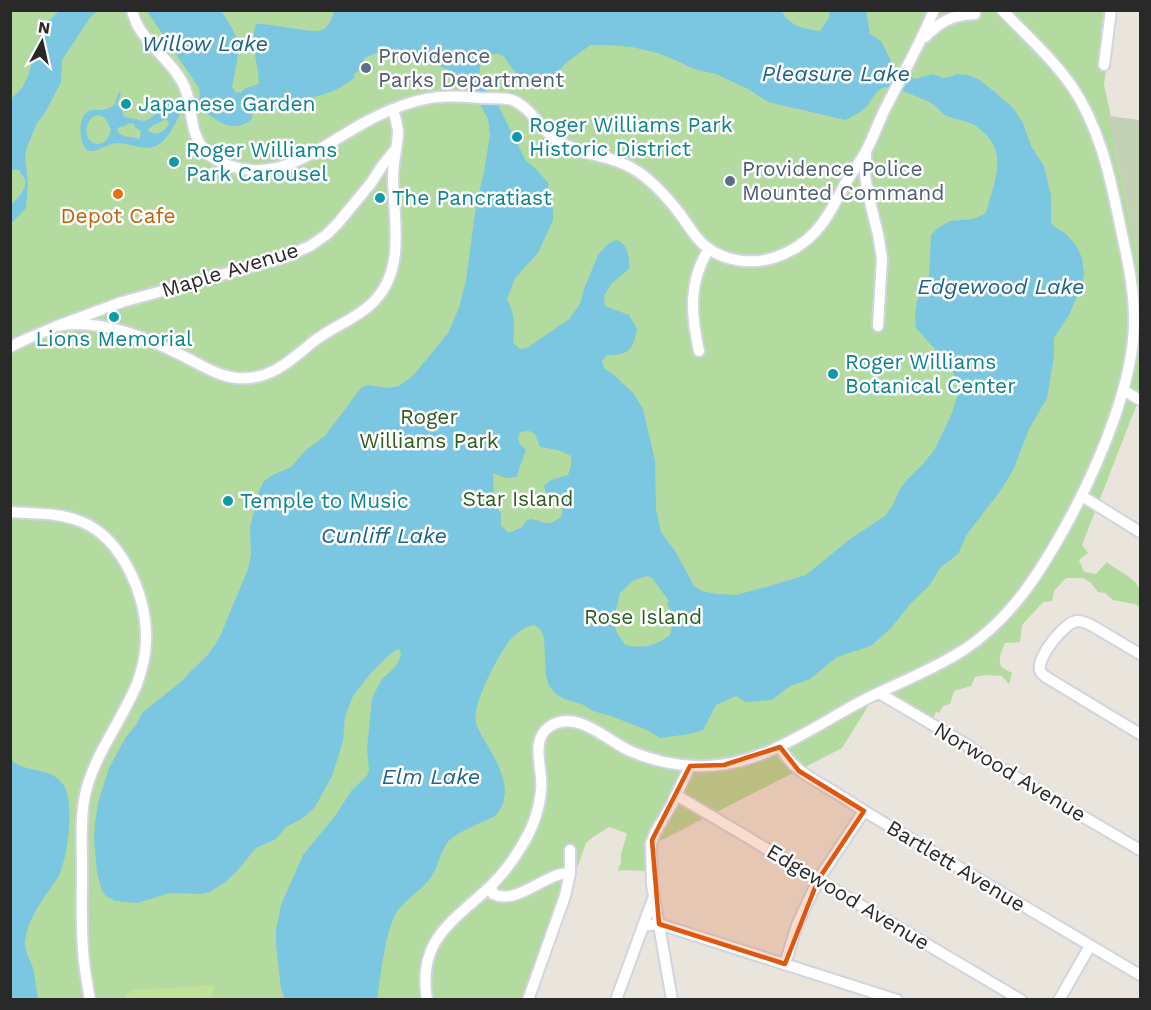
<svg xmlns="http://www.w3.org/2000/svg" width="1151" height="1010" font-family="'Work Sans',sans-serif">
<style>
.green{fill:#b3da9f}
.cemetery{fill:#c3d1b5}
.pitch{fill:#c3e09b}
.water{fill:#7bc6e0;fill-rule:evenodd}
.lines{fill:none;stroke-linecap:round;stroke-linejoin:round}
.stream{stroke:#7bc6e0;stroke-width:2}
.minor-casing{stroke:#d2d4e0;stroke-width:14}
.minor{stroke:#fff;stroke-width:10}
.marked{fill:#de570d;fill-opacity:0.2;stroke:#de570d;stroke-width:4.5;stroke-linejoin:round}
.service-dot{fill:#5c6f8a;stroke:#fff;stroke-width:2}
.culture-dot{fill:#0f9aa8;stroke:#fff;stroke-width:2}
.food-dot{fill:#e8710a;stroke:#fff;stroke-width:2}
.labels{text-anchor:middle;stroke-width:5;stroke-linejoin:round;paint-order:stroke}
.service-label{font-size:21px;fill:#4e5e75;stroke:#fff;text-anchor:start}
.culture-label{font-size:21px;fill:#0d838f;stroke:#fff;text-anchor:start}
.food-label{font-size:21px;fill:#c56008;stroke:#fff}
.street-label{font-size:21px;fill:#292929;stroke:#fff}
.park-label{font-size:21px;fill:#2e5d22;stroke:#fff}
.water-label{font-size:22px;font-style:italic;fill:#1c6489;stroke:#fff}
</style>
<rect width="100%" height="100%" fill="#e9e4dc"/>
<!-- green -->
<path class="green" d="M10 11H1104L1101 33 1109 34 1110 37 1104 85 1110 112 1113 134 1116 143 1114 145 1140 267V396L1082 545 1088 553 1079 560 1084 572 1096 574 1107 562C1122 576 1148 579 1139 607L1135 604 1113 600 1105 593 1098 592 1091 583 1083 578H1066L1054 591 1052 601 1043 602 1022 625 1020 642 1005 643C1002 649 996 662 1003 668 1005 670 1009 671 1012 673L1009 684 1002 676 986 675 975 677 971 686 954 691 950 704 943 706 939 713 936 712 930 724 890 700 870 703 842 748 654 844 651 870C640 872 629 869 618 871L619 865H621V854L627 834 626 833 609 827 593 837 586 843 530 999H11Z"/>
<!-- cemetery -->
<polygon class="cemetery" points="1108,116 1140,120 1140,267"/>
<!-- pitch -->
<polygon class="pitch" points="214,985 212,999 126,999 126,996 132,990"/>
<!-- water -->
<g class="water">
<path d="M781 10C789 26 804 29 820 31L829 18 830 11H866L870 34 881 41 894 67 905 76 915 79 933 74 943 78 950 77 956 74 968 75 978 79 995 92 1014 109 1023 123 1031 146 1044 166 1051 196V223L1056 228 1065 233 1076 245 1082 258 1084 275 1080 289 1069 315 1054 338V357L1047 398 1029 429 1013 470 1001 490 967 534 958 554 940 568 929 586 910 604 891 628 871 646 837 657 810 679 790 686 772 700 746 702 736 696 716 705 703 730 689 734 660 738 647 730 611 716 593 711 584 705 564 699 555 693 549 686 546 676 544 638 541 630 534 625C524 627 518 632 511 639 499 653 471 705 476 723 477 727 480 732 482 736 495 759 518 792 495 816 483 822 454 833 447 843 440 853 438 867 431 877 422 890 408 897 398 910 385 928 381 976 377 999H285L281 989 276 944V930L281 905 303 855 335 816 352 790 367 776 369 770 367 749 372 698 382 679 391 671 397 664 401 656 400 649 396 650 388 656 370 674 353 696 345 716 343 741 332 776 315 807 303 818 286 827 276 839 256 848 237 871 224 883 210 892 202 894 170 893 137 903 116 901 106 896 102 891 97 873 94 839 95 823 98 803 109 768 126 737 136 725 142 713 182 681 192 670 207 656 215 645 222 632 248 569 251 555 250 528 259 491 264 481 273 475 291 467 306 450 325 436 361 388 367 385 387 388 399 386 413 376 448 333 459 308 466 280 476 206 484 172 490 135 488 119 471 88 454 72 415 57 414 53C396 50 381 50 364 58V62L360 64 362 68 353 75 355 77C330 100 291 102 259 98L253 100 252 119 246 123 239 126H232L226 125 216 120 200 108 182 111C175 123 170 137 158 145 147 152 129 143 117 143 102 144 85 165 81 136 80 129 80 120 85 114 94 104 101 116 114 105L122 107 123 115 125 117 144 121 149 119 175 99 181 102 200 98 199 88 147 11H221C228 22 239 35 238 49 238 62 234 75 232 87L235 92 240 93 246 88 259 84C259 64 249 44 256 24 272 23 311 34 322 30 329 27 333 17 334 11ZM590 45H607L632 47 658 53 673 59 694 69 716 74 748 89 768 102 846 120C852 116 860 113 865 108 874 100 874 88 888 87 891 86 927 100 931 103 937 106 940 112 945 115 955 120 967 120 976 126 1002 144 1000 165 992 192 989 200 989 206 985 214L973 219 950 221 938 228 931 235 929 278 920 290 917 301 915 318 916 328 951 367 958 385 957 397 952 413 935 449 923 464 906 481 899 491 893 505 885 516 850 539 806 575 770 586 736 595 716 594 702 591 694 586 675 551 661 532 656 509 655 461 643 409 634 394 615 376 604 368 602 361 607 355C629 355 633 350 637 329L629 315 605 306 604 296 611 284 629 269C630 258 628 243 616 240L608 244 598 255 584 289 580 304 569 319 527 348 520 349 513 343C515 327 515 314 507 299L515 278 538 253 553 220V209L549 193 548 183 536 169 526 161 497 103 481 85 479 78 480 66 484 56C509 49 503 61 517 74 524 81 542 85 551 79 556 75 560 69 564 65 572 58 581 52 590 45ZM98 115C106 117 108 122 111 130 105 156 75 142 91 118ZM166 119 169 122C168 128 163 131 158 134L149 132 148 130 152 126ZM129 123 134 124 135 127 141 131 140 138 138 139C131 136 120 138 117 130L119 127 125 126ZM529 431 535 434 540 447 558 450 571 456V466L568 475 551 480 544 486 546 493 563 508 561 517C545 528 547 522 531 519L527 520 522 527 509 533 501 526V514L496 506 494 501 493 473 506 478 517 477 520 466 526 450 520 444 518 438 520 432ZM648 576 652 578 669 601 667 604C674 614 673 623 670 635 655 646 644 649 625 645L616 631 614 618 620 593 634 580Z"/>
<path d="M59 11H98L91 16 62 60 61 82 46 111 37 123 27 147 25 156 28 184 26 208 11 224V204C17 200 28 188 25 179 24 178 20 171 19 170H11V99L22 88 28 76 42 28Z"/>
<path d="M10 759C25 774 50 766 63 784 75 801 68 854 60 873 58 879 53 884 50 889 39 905 27 921 25 942 24 951 30 959 33 968 35 978 36 989 38 999H11Z"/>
</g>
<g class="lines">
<!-- stream -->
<polyline class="stream" points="115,105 120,93"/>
<!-- minor casing -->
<g class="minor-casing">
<g id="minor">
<path d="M132 10C138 41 173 59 185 88 193 107 189 129 202 147 209 157 222 164 234 167 283 181 322 146 362 124 378 115 396 107 413 102 435 95 458 96 480 98 489 98 499 98 508 99 528 103 539 127 554 138 580 157 607 153 632 168 651 179 667 197 680 214 688 225 694 236 704 245 722 261 751 265 773 258 789 253 804 244 815 232 828 218 836 201 845 184 851 173 860 163 866 151 873 138 878 124 884 111 901 77 920 45 934 10"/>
<path d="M925 37C941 21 952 15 975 14"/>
<polyline points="1104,65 1111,10"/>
<polyline points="866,152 865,175 868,194 878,234 882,258 878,326"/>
<path d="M57 326C97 318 143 336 179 354 198 363 216 376 237 378 269 381 290 361 313 342 331 327 361 317 376 299 406 266 393 217 393 176 393 161 398 146 398 131 397 124 395 116 393 109"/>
<polyline points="10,347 22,341 57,326 122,302 261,264 287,256 310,246 326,235 338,223 371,183 382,166 394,151"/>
<path d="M699 351C691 315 688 281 709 249"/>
<polyline points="1123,390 1140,400"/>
<polyline points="1082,496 1140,532"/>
<path d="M10 512C35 514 59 512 82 522 123 539 147 597 146 640 146 655 142 670 137 684 121 722 94 755 85 795 80 819 82 844 82 868 82 895 81 923 83 950 84 967 87 983 90 1000"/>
<path d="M1140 654 1091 625C1087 623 1082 621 1077 621 1064 623 1037 657 1040 670 1041 674 1043 675 1046 677L1140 734"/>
<polyline points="879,693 967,745 992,763 1140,850"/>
<path d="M780 747C793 770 810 777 831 790 843 797 853 804 864 811L1140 975"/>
<polyline points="676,795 747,837 818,880 1021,1000"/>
<path d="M491 886 493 894C517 906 546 872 570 873"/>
<polyline points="643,926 659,924 897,1000"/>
<polyline points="785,964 797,925 818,880 864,811"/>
<path d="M427 1000C418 944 446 926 483 893 498 880 511 864 521 847 532 830 539 811 541 791 544 771 529 741 549 727 576 708 606 740 630 751 651 760 673 765 696 766 758 769 809 729 862 701 895 684 931 671 962 651 1012 619 1043 568 1070 518 1099 464 1135 380 1134 319 1134 284 1125 249 1118 215 1109 171 1098 126 1073 88 1053 59 1027 36 1002 10"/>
<polyline points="528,1000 565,896 570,873 570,850"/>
<polyline points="616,1000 653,899"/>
<polyline points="672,1000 652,885 651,844 655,833 672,804 690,766"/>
<polyline points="1059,1000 1090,946"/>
</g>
</g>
<!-- minor -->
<use href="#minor" class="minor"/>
</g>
<!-- marked area -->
<path class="marked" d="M780 747 799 771 864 811 818 880 785 964 659 924 652 840 690 766 724 765Z"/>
<!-- markers -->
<g class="service-dot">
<circle cx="366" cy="68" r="6"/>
<circle cx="730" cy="181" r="6"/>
</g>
<g class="culture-dot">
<circle cx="126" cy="104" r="6"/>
<circle cx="517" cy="137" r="6"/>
<circle cx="174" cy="162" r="6"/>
<circle cx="380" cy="198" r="6"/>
<circle cx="114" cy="317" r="6"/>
<circle cx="833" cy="374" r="6"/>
<circle cx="228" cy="501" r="6"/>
</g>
<circle class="food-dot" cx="118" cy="194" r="6"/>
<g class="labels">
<!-- service labels -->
<g class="service-label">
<text x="378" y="63">Providence<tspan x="378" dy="24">Parks Department</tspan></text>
<text x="742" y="176">Providence Police<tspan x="742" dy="24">Mounted Command</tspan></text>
</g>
<!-- culture labels -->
<g class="culture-label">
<text x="138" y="111">Japanese Garden</text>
<text x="529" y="132">Roger Williams Park<tspan x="529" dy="24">Historic District</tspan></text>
<text x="186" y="157">Roger Williams<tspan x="186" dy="24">Park Carousel</tspan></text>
<text x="392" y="205">The Pancratiast</text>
<text x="114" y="346" text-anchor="middle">Lions Memorial</text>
<text x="845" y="369">Roger Williams<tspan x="845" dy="24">Botanical Center</tspan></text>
<text x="240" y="508">Temple to Music</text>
</g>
<!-- food labels -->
<g class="food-label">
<text x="118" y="223">Depot Cafe</text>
</g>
<!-- street labels -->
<g class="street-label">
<text transform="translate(230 270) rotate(-17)" y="7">Maple Avenue</text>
<text transform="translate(1010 772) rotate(31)" y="7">Norwood Avenue</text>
<text transform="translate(956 866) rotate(31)" y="7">Bartlett Avenue</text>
<text transform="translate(848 897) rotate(31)" y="7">Edgewood Avenue</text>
</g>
<!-- park labels -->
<g class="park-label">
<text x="429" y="424">Roger<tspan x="429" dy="24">Williams Park</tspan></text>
<text x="518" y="506">Star Island</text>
<text x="643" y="624">Rose Island</text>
</g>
<!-- water labels -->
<g class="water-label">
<text x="205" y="51">Willow Lake</text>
<text x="836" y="81">Pleasure Lake</text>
<text x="1001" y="294">Edgewood Lake</text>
<text x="384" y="543">Cunliff Lake</text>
<text x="431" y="784">Elm Lake</text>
</g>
</g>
<!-- border -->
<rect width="1151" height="1010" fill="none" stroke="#292929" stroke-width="24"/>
<!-- north arrow -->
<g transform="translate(42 42) rotate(8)" stroke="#ffffff" stroke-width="4.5" paint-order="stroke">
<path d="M0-4.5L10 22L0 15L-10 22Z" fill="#292929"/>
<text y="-9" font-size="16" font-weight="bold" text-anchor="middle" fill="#292929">N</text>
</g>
</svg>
